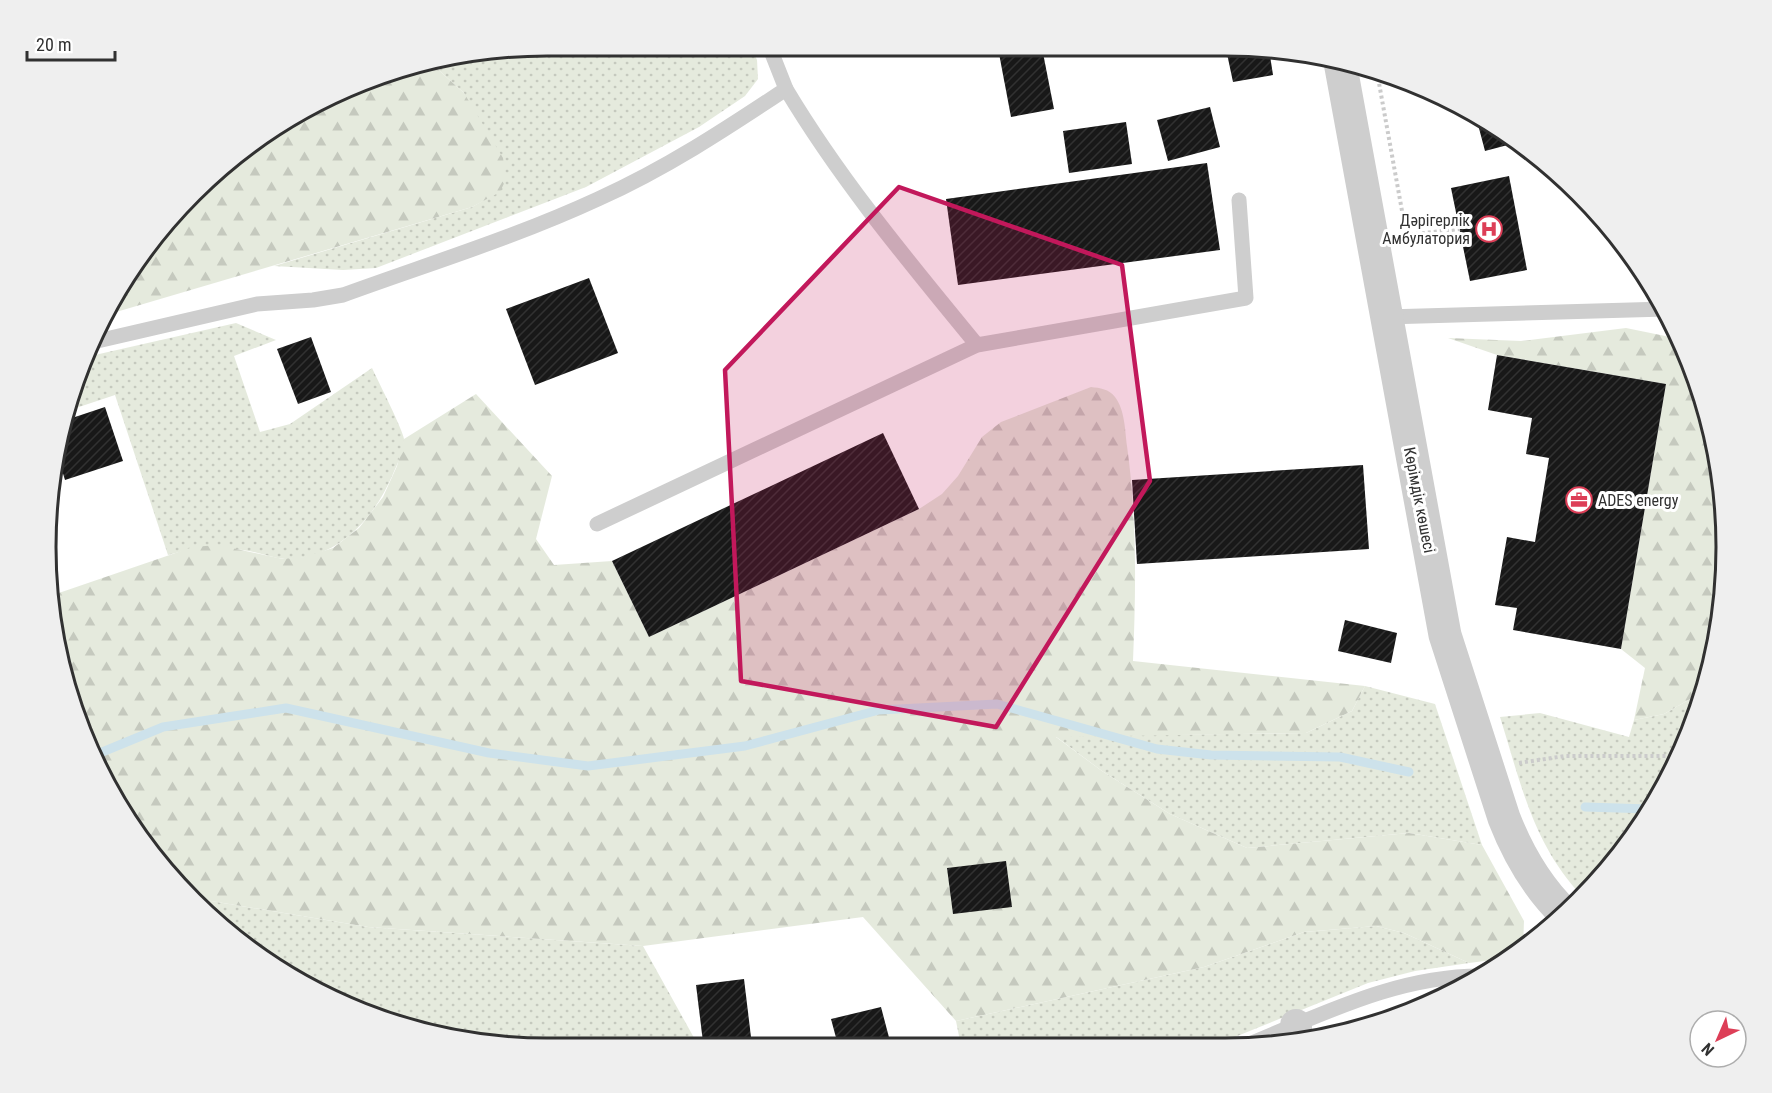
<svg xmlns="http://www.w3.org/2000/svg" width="1772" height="1093" font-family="'Roboto Condensed',sans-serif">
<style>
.grass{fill:url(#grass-dots)}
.forest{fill:url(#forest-firs)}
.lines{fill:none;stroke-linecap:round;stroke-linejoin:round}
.stream{stroke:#cde2eb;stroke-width:9}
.building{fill:url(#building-hatch)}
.path{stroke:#cbcbcb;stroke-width:4;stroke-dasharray:3 3;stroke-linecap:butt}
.service{stroke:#cecece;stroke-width:15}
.minor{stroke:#cecece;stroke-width:32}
.tertiary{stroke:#cecece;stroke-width:33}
.marked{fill:#c2185b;fill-opacity:0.2;stroke:#c2185b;stroke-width:4.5;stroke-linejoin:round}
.labels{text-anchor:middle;stroke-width:6;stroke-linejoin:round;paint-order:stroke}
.poi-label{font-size:16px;fill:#313131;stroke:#fff;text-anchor:end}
.street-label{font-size:16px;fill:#313131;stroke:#fff}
.rim{fill:none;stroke:#313131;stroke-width:3}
</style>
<defs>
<pattern id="grass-dots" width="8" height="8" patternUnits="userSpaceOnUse" patternTransform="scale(1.5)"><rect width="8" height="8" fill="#e5eadd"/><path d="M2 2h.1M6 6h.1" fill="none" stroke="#c5c9be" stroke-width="1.8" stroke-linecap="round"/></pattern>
<pattern id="forest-firs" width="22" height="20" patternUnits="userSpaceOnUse" patternTransform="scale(1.5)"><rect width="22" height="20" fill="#e5eadd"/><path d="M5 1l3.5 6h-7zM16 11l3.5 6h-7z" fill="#c5c9be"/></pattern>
<pattern id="building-hatch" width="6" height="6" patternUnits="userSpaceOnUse" patternTransform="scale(1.5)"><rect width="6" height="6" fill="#181818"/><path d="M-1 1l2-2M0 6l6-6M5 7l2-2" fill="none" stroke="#313131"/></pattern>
</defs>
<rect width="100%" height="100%" fill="#fff"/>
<!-- grass -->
<g class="grass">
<polygon points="547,45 751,46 757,60 758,79 745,96 699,127 586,187 376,268 343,270 274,266 472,207 500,191 464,93 432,64"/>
<path d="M236 323 276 340 234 356 260 432 290 424 372 368C378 381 403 430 404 439 404 450 397 465 393 474 374 519 337 560 285 559 273 558 261 553 249 551 222 546 194 547 168 555L115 395 67 411 72 386 86 357Z"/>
<polygon points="1365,686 1435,704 1482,845 1409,833 1247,848 1170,814 1102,771 1055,736 1306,733 1352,711"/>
<path d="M1704 691 1675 768 1624 852 1582 896C1533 844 1521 784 1500 717L1540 713 1629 737 1634 720 1664 714Z"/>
<polygon points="199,899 368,927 643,946 698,1045 481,1044 355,1010 241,945"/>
<polygon points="1376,926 1404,933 1469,963 1415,971 1368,983 1210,1047 961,1046 956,1021 1204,967 1304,932"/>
<polygon points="1395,1015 1356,1031 1325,1036 1347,1021"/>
</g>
<!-- forest -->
<g class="forest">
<polygon points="432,64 464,93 503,158 506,179 500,192 472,207 106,315 130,268 241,148 386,72"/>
<polygon points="1626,328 1675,338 1685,350 1700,385 1723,481 1726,579 1710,676 1704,691 1664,714 1634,720 1645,668 1621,649 1666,384 1497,355 1448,338 1521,341"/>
<path d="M1091 387C1100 388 1109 389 1115 397 1125 410 1125 431 1127 446 1137 518 1136 588 1133 661L1365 686 1352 711 1306 733 1056 737 1102 771 1170 814 1247 848 1409 833 1482 845 1524 921 1523 947 1508 958 1469 963 1404 933 1376 926 1304 932 1204 967 956 1021 863 917 643 946 368 927 199 899 130 825 72 707 53 595 193 547 218 545 283 559 304 557 333 548 359 528 383 497 397 466 404 439 476 394 552 476 536 539 554 565 612 561 649 637 919 509 942 494 958 476 982 437 1001 422Z"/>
</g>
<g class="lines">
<!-- stream -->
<g class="stream">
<polyline points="95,755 163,727 286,708 489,753 588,766 745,746 879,710 997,704 1157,749 1211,755 1340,757 1409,772"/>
<polyline points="1585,807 1650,809"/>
</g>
</g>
<!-- building -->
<g class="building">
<polygon points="998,48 1042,48 1054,109 1011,117"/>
<polygon points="1226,49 1269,49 1273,75 1233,82"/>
<polygon points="1210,107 1220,147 1168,161 1157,120"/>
<polygon points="1476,117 1484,122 1519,142 1485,151"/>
<polygon points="1126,122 1132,164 1069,173 1063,131"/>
<polygon points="1207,163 1220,250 958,285 946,199"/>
<polygon points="1509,176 1527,270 1470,281 1451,188"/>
<polygon points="589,278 618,353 535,385 506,309"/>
<polygon points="311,337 331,392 298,404 277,349"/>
<polygon points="1497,355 1666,384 1621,649 1513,630 1517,608 1495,605 1507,537 1535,542 1549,458 1526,454 1532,418 1488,410"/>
<polygon points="105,407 123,461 65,480 59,461 66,420"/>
<polygon points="883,433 919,509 649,637 612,561"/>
<polygon points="1363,465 1369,549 1137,564 1132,480"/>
<polygon points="1345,620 1397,633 1391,663 1338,651"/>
<polygon points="1006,861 1012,907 953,914 947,868"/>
<polygon points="744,979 751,1037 703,1042 696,985"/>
<polygon points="881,1007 891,1045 838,1045 831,1019"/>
</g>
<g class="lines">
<!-- path -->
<g class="path">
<polyline points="1377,72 1404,222"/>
<polyline points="1406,233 1406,235 1460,229"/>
<polyline points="1519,763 1565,756 1680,756"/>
</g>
<!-- service -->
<g class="service">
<path d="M786 89C841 181 909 262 977 345"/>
<polyline points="1386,317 1666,309"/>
<path d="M93 342 257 304 313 300 343 295C428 264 516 237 598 199 665 169 726 129 786 89L769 46"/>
<polyline points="597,524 977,345 1246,298 1239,200"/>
<path d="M1242 1047C1319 1016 1397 975 1483 976"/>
</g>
<!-- minor -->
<polyline class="minor" points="1296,1025 1296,1041"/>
<!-- tertiary -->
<path class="tertiary" d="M1340 62 1445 635 1504 818C1518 854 1537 887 1565 914"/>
</g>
<!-- marked area -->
<path class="marked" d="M899 187 1122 265 1150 481 996 727 741 681 725 370Z"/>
<!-- icons -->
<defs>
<g id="hospital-ring" transform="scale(1.35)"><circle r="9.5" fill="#fff" stroke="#dd3e57" stroke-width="1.5"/><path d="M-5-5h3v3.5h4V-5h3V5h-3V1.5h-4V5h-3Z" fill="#dd3e57"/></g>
<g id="office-ring" transform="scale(1.35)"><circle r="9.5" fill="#fff" stroke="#dd3e57" stroke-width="1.5"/><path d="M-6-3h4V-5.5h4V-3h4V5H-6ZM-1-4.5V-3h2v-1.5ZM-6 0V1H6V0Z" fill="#dd3e57"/></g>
</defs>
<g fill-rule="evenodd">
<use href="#hospital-ring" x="1489" y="229"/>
<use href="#office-ring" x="1579" y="500"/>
</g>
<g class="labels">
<!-- poi labels -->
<g class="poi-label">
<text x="1470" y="226">Дәрігерлік<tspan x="1470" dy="18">Амбулатория</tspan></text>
<text x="1598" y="506" text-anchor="start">ADES energy</text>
</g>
<!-- street labels -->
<g class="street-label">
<text transform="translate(1420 500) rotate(79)" y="6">Көрімдік көшесі</text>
</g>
</g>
<!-- crop -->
<path d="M0 0H1772V1093H0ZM547 56H1225A491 491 0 0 1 1716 547V547A491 491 0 0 1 1225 1038H547A491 491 0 0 1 56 547V547A491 491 0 0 1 547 56Z" fill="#efefef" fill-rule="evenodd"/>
<path class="rim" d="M547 56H1225A491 491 0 0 1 1716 547V547A491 491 0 0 1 1225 1038H547A491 491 0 0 1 56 547V547A491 491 0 0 1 547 56Z"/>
<!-- north arrow -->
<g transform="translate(1718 1039) rotate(224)"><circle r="28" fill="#ffffff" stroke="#adadad" stroke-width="1.5"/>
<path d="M0-4.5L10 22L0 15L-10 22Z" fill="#dd3e57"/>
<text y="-9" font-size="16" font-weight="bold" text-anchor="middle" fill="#313131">N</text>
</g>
<!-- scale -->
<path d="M27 51v9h88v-9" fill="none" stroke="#313131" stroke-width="3"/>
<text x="36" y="51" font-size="18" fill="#313131" stroke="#ffffff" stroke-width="4.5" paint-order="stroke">20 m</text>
</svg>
